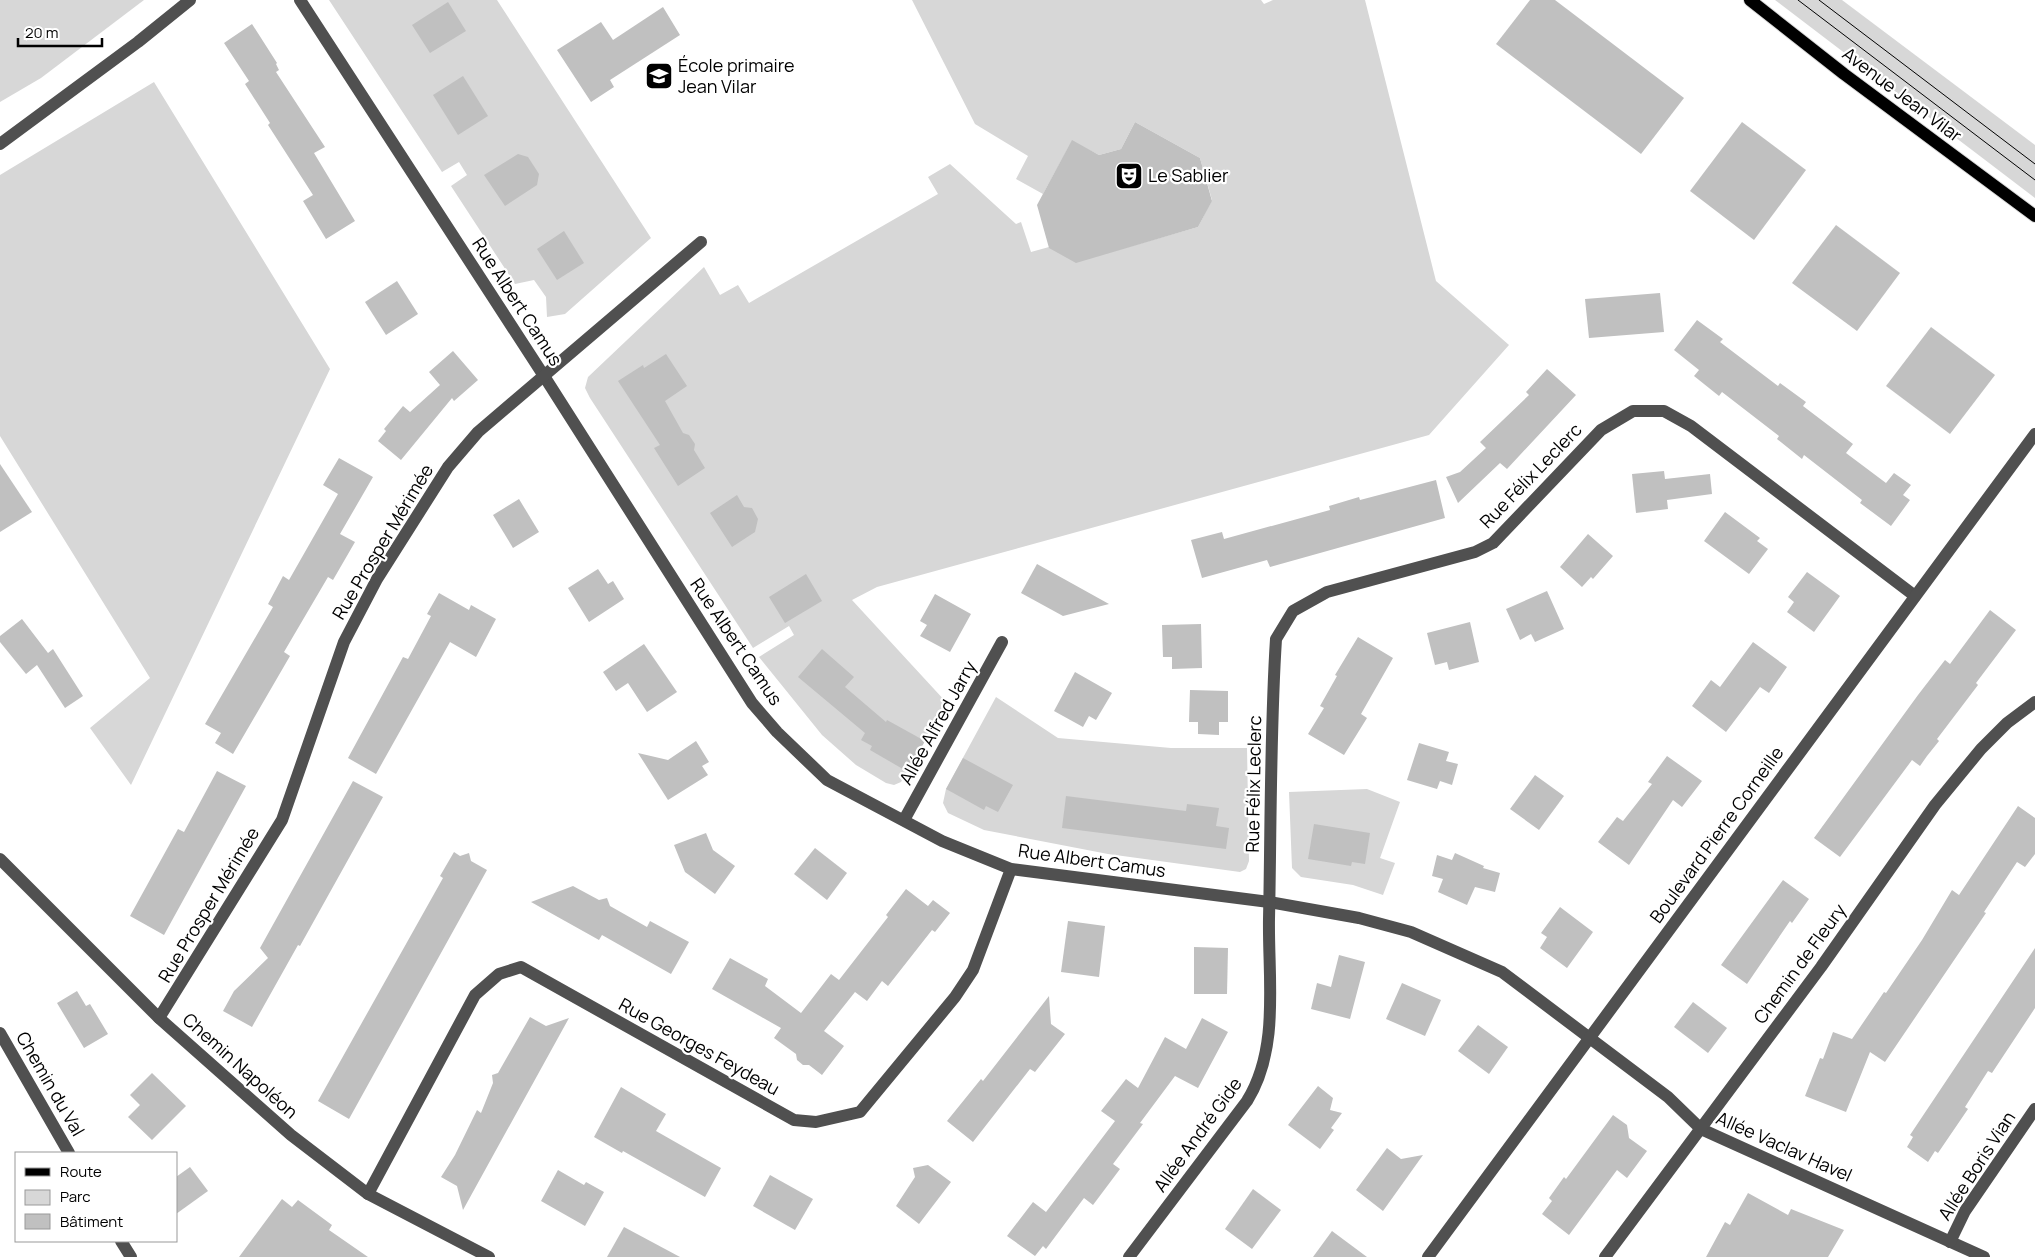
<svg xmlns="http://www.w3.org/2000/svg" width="2035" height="1257" font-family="Manrope,sans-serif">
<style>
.green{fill:#d7d7d7}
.building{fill:#c0c0c0}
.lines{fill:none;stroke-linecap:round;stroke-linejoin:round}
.major-casing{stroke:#dbdbdb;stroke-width:14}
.minor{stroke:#505050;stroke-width:12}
.major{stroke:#000;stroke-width:12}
.tram{stroke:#000;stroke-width:1}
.labels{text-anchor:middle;stroke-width:4.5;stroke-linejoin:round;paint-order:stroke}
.poi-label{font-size:18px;fill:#000;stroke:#fff;text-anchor:start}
.street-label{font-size:18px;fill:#000;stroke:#fff}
</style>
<rect width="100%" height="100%" fill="#fff"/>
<!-- green -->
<g class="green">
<polygon points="0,0 144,0 41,78 0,102"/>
<polygon points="329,0 497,0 651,238 565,314 547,317 546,297 534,280 515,284 451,186 467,175 459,162 442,172"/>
<polygon points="912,0 1261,0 1264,4 1273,0 1365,0 1436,281 1509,345 1429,435 877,587 852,600 946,702 901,782 894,785 886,783 856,765 822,735 759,657 794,635 789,626 753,648 590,398 585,388 588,377 704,267 720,295 738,285 749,303 938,194 928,177 950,164 1016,224 1021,222 1031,252 1049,247 1076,262 1198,227 1212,200 1200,158 1135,122 1121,149 1099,155 1072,141 1043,194 1016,179 1028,156 975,124"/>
<polygon points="1775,0 1842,0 2035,145 2035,198"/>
<polygon points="154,82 330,369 131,785 90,728 150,678 0,436 0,175"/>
<polygon points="996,697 1058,738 1171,748 1247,748 1249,861 1246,869 1240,872 1108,854 984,830 948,813 943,803 946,789"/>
<polygon points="1367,789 1400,802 1380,858 1395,863 1383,895 1353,885 1301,877 1292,868 1289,792"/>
</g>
<!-- building -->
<g class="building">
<polygon points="1530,0 1555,0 1684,98 1641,154 1496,44"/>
<polygon points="448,2 466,31 430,53 412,25"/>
<polygon points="663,7 680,35 610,80 614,87 591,102 557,50 601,22 613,40"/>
<polygon points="252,24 277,63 276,64 279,70 276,72 325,147 314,153 355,221 326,239 303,201 313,195 268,125 270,123 245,84 249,81 224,43"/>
<polygon points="463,76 488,116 458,135 433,95"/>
<polygon points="1135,122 1200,158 1212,201 1198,227 1076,263 1049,248 1037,205 1072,140 1099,155 1121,149"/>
<polygon points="1742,122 1806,170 1754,240 1690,191"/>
<polygon points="518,154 528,157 539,174 537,185 505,206 484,175"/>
<polygon points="1836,225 1900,273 1857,331 1792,283"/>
<polygon points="564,231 584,263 557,280 537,249"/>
<polygon points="397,281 418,314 386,335 365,302"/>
<polygon points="1660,293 1664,332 1589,338 1585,299"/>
<polygon points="1697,320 1723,339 1720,342 1778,386 1780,383 1806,402 1803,406 1853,444 1846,453 1886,483 1894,473 1911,485 1903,495 1910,500 1891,526 1860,503 1862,500 1804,455 1802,459 1777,439 1779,436 1722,392 1719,396 1694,376 1699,370 1674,350"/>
<polygon points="1931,327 1995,375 1950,434 1886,386"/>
<polygon points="453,351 478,380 454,401 452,398 401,460 378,441 386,431 384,429 403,406 410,412 440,385 429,372"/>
<polygon points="666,354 687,386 665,401 683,433 689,435 695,444 694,450 705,468 678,486 654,448 660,445 618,381 643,365 644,368"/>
<polygon points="1547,369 1576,395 1507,469 1500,463 1458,503 1446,477 1460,472 1486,448 1480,442 1529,395 1526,392"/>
<polygon points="339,458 373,477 340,534 355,542 333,580 328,577 284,652 290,656 233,754 215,743 221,733 205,724 273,607 268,604 283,576 289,580 338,494 323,485"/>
<polygon points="0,464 32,512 0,532"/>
<polygon points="1664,471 1665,479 1710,474 1712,494 1667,500 1668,509 1636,513 1632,474"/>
<polygon points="1436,480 1445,518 1270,567 1267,560 1202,578 1191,540 1222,532 1224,539 1330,510 1329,506 1359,497 1360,500"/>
<polygon points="737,495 744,507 752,508 758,519 755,532 732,547 710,513"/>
<polygon points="519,499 539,532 513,548 493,515"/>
<polygon points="1725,512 1760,538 1757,541 1768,549 1749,574 1704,541"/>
<polygon points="1588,534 1613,556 1593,579 1591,577 1582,587 1560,567"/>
<polygon points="1037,564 1109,604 1063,616 1021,593"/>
<polygon points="598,569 608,584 613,581 624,599 589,622 568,588"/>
<polygon points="1807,572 1840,596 1814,632 1787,612 1794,602 1788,597"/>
<polygon points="806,574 822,601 785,623 769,597"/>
<polygon points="1547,591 1564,629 1535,642 1531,634 1520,640 1506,609"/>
<polygon points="439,593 469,610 471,605 496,619 476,657 450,642 376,774 348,758 403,657 408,659 431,616 427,614"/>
<polygon points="935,594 971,614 950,652 920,636 927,625 920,621"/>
<polygon points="1990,610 2016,630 1976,683 1978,685 1937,739 1939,741 1927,756 1920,766 1912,760 1840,857 1814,838 1918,695 1945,660 1950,664"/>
<polygon points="22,619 48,653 53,649 83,696 65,708 37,665 26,674 0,642 0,636"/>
<polygon points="1470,622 1479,662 1449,670 1447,662 1435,665 1427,633"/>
<polygon points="1201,624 1202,668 1172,669 1172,657 1163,657 1162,625"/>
<polygon points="1358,637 1393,658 1361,714 1367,718 1344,755 1308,734 1324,708 1320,706 1337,676 1335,675"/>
<polygon points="1753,642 1787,667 1769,693 1760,687 1726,732 1692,706 1711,680 1720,687"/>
<polygon points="644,644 677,692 647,712 628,683 616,691 603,672"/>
<polygon points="822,649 854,677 845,687 886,722 887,720 925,741 908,772 870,750 872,746 861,740 865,733 798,677"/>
<polygon points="1075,672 1112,693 1096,720 1089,716 1083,727 1054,711"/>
<polygon points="1190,690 1228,691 1228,722 1219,722 1219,735 1198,734 1198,722 1189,722"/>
<polygon points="696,741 709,762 702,766 708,775 668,800 638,753 668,760"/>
<polygon points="1419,743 1449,752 1446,761 1458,764 1452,785 1440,781 1437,789 1407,780"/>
<polygon points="1667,756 1702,781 1682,807 1673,800 1629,865 1598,842 1617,817 1623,821 1652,784 1648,782"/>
<polygon points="963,758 1013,785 998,812 986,806 984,810 946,789"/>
<polygon points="217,771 246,786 164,935 130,916 178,829 184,832"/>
<polygon points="1535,775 1564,796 1539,830 1510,809"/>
<polygon points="353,781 383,797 300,946 298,945 252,1027 223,1011 234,991 268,958 260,948"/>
<polygon points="1066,796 1186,811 1187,804 1219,808 1216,826 1229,828 1226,849 1062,828"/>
<polygon points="2018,806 2035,818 2035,854 2025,867 2017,862 1984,912 1986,913 1885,1062 1870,1052 1846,1112 1805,1096 1820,1058 1823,1059 1833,1032 1852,1039 1884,992 1886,993 1922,940 1952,890 1959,895"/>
<polygon points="1314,824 1370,833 1365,864 1352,862 1351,866 1308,859"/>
<polygon points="706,833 713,850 735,866 715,894 685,872 674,845"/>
<polygon points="815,848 847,873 827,900 794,874"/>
<polygon points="454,852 460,856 469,853 471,861 487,870 349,1119 318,1101 443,878 440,876"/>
<polygon points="1455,853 1484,866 1483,868 1500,873 1495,892 1475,887 1467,905 1438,892 1443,879 1432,876 1437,855 1452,860"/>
<polygon points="1783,880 1809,899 1792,923 1790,921 1747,984 1721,965"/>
<polygon points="573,886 599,900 607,898 610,906 647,927 650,921 689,942 671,974 602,935 599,940 531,902"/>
<polygon points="906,889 928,906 933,900 950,913 935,932 932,930 888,986 882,981 867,1001 855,992 824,1031 844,1046 822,1075 809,1065 803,1065 797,1060 796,1054 774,1038 781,1028 712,989 730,958 768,979 765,986 801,1013 831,974 839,980 888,917 886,915"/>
<polygon points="1560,907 1593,932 1567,968 1540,948 1547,937 1541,933"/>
<polygon points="1068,921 1105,926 1099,977 1061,972"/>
<polygon points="1194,947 1228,948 1227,994 1194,994"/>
<polygon points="2035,948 2035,1008 1992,1073 1988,1071 1965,1107 1968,1109 1938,1153 1935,1151 1928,1162 1907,1147 1913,1137 1910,1135"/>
<polygon points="1339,955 1365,962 1350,1019 1311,1009 1317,983 1331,987"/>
<polygon points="1402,983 1441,1000 1425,1036 1386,1019"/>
<polygon points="77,991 86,1006 90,1004 108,1034 84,1048 57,1003"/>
<polygon points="1049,996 1051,1024 1065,1034 1035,1072 1030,1069 973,1142 947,1121 981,1079 983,1081"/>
<polygon points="1693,1002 1727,1028 1708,1053 1674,1027"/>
<polygon points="530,1017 546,1026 569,1018 463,1210 457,1186 441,1177 455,1155 477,1110 481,1113 493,1083 492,1075 498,1073"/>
<polygon points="1202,1018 1228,1032 1198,1088 1175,1076 1140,1123 1143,1124 1113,1164 1120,1169 1093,1205 1084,1198 1046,1249 1043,1246 1035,1256 1007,1236 1033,1202 1046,1212 1115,1121 1101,1111 1126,1079 1138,1088 1165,1037 1186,1049"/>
<polygon points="1478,1025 1508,1047 1489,1074 1458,1051"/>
<polygon points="152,1073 186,1106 152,1140 128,1117 140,1105 130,1095"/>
<polygon points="1318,1086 1333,1098 1330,1110 1342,1113 1331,1128 1334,1130 1320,1149 1288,1125"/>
<polygon points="621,1087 666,1114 656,1131 721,1168 705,1197 623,1151 622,1153 594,1137"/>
<polygon points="1613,1115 1627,1125 1629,1138 1647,1151 1627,1178 1617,1170 1569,1235 1542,1214 1552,1201 1549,1198 1564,1177 1566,1179"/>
<polygon points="1387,1148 1401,1159 1423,1155 1383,1211 1356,1190"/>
<polygon points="928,1165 951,1182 919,1224 896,1206 915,1177 913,1168"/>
<polygon points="190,1167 208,1191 176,1214 176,1177"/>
<polygon points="558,1170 584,1185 586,1182 604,1192 585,1226 541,1201"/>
<polygon points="770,1175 813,1199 795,1230 753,1206"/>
<polygon points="1253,1189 1281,1210 1252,1249 1225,1229"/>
<polygon points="1748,1193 1788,1215 1791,1209 1844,1230 1828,1257 1706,1257 1725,1222 1730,1225"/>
<polygon points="282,1199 292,1207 298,1200 332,1225 329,1230 368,1257 239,1257"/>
<polygon points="624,1227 680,1257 607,1257"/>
<polygon points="1332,1231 1367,1257 1313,1257"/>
</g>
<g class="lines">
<!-- major casing -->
<g class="major-casing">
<polyline id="major" points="1750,0 1844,74 2035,216"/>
</g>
<!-- minor -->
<g class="minor">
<polyline points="300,0 544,376 752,703 777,732 827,780 942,841 1011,869 1269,902 1359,918 1411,932 1502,972 1668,1097 1701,1129 1984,1257"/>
<polyline points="0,144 138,42 190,0"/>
<polyline points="904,820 1002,642"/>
<polyline points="0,859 159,1018 291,1135 368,1194 489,1257"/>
<polyline points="159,1018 282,820 344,642 377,579 448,467 478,432 701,242"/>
<polyline points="0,1033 69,1153"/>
<polyline points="368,1194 475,995 499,974 521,967 794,1120 816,1122 860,1112 955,997 973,970 1011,869"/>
<polyline points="121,1241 131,1257"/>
<polyline points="1950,1242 1965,1211 2035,1109"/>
<path d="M1129 1257 1247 1101C1280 1048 1268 979 1269 919 1271 826 1270 732 1276 639L1293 611 1327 592 1475 552 1493 543 1601 430 1633 411H1664L1691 426 1915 596"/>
<polyline points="1428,1257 2035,434"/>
<polyline points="1605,1257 1821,967 1935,805 1981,749 2007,723 2035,702"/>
</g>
<!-- major -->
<use href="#major" class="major"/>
<!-- tram -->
<g class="tram">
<polyline points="1798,0 2035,180"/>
<polyline points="1819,0 2035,164"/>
</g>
</g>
<!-- icons -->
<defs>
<g id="school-square" transform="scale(1.4375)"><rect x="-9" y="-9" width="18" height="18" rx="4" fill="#000" stroke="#fff"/><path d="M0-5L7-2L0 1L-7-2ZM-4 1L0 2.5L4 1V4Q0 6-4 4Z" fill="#fff"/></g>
<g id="theatre-square" transform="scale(1.4375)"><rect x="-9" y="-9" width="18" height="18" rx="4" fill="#000" stroke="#fff"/><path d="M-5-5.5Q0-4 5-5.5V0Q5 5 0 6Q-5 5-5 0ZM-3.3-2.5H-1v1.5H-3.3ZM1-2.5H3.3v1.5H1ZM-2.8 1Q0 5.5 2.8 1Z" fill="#fff"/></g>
</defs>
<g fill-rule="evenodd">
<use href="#school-square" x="659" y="76"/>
<use href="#theatre-square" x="1129" y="176"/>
</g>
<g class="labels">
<!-- poi labels -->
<g class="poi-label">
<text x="678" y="72">École primaire<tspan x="678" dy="21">Jean Vilar</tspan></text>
<text x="1148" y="182">Le Sablier</text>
</g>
<!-- street labels -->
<g class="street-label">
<text transform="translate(1902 95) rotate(37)" y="6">Avenue Jean Vilar</text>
<text transform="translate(517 302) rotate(57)" y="6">Rue Albert Camus</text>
<text transform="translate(1531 476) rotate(-46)" y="6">Rue Félix Leclerc</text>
<text transform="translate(383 542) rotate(-59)" y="6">Rue Prosper Mérimée</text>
<text transform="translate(736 642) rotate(56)" y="6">Rue Albert Camus</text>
<text transform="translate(938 723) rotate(-61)" y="6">Allée Alfred Jarry</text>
<text transform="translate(1254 784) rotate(-89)" y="6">Rue Félix Leclerc</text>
<text transform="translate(1717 835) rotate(-54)" y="6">Boulevard Pierre Corneille</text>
<text transform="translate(1092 861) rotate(8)" y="6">Rue Albert Camus</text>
<text transform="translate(209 905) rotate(-59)" y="6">Rue Prosper Mérimée</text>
<text transform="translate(1800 964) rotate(-54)" y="6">Chemin de Fleury</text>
<text transform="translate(699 1047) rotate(29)" y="6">Rue Georges Feydeau</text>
<text transform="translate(240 1066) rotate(42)" y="6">Chemin Napoléon</text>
<text transform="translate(50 1084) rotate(60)" y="6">Chemin du Val</text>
<text transform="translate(1198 1135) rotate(-54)" y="6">Allée André Gide</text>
<text transform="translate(1784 1147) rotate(24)" y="6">Allée Vaclav Havel</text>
<text transform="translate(1977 1166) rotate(-57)" y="6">Allée Boris Vian</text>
</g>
</g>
<!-- legend -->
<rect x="15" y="1152" width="162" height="90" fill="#ffffff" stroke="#999999"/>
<rect x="25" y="1168" width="25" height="8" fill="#000000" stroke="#999999"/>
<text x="60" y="1177" font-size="15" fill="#000000">Route</text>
<rect x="25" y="1190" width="25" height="15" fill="#d7d7d7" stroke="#999999"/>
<text x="60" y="1202" font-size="15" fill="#000000">Parc</text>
<rect x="25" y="1214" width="25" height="15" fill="#c0c0c0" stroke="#999999"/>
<text x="60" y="1227" font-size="15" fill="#000000">Bâtiment</text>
<!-- scale -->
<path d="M18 38v8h84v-8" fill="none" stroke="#000000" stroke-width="2.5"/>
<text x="25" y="38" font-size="15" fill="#000000" stroke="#ffffff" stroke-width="4" paint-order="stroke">20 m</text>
</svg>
